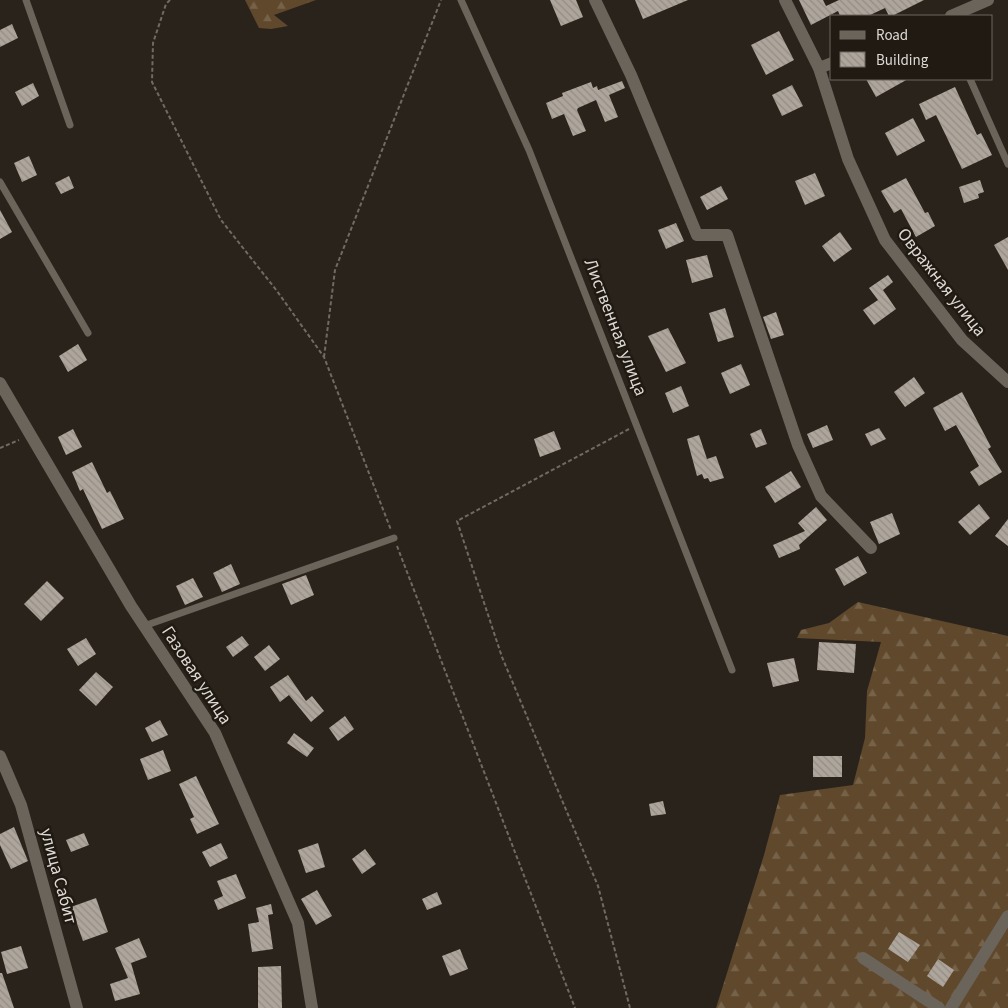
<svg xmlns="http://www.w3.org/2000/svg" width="1008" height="1008" font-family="'Source Sans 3',sans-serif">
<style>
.forest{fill:url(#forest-firs)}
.building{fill:url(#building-back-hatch)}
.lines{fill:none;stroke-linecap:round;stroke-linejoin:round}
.path{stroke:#706a64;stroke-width:2;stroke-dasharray:4 2.5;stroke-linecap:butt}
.service{stroke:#6b645b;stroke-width:7}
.minor{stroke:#6b645b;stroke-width:12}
.labels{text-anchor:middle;stroke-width:5;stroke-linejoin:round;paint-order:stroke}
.street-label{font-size:18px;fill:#ded9d4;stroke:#201a13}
</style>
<defs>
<pattern id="forest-firs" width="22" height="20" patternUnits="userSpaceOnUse" patternTransform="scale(1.25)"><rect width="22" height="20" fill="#5f482b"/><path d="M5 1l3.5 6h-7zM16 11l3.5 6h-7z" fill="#766249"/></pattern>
<pattern id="building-back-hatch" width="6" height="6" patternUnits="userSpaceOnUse" patternTransform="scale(1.25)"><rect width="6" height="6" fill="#aea69c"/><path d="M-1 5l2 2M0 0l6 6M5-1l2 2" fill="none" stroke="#938d85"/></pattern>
</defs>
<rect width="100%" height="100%" fill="#2a231c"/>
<!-- forest -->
<g class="forest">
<polygon points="245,0 316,0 274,15 288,26 271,29 259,28"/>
<polygon points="858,602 1008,636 1008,1008 716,1008 764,855 780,795 853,785 865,738 867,691 881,642 797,638 801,630 829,623"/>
</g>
<!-- building -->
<g class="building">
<polygon points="550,0 576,0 583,17 561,26"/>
<polygon points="635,0 688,0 643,19"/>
<polygon points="799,0 823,0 826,6 839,0 924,0 892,16 889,16 885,8 868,16 840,16 838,11 811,25"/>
<polygon points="12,24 18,38 0,47 0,30"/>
<polygon points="779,31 794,60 766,75 751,45"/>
<polygon points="866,79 908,79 876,97"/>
<polygon points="622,81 625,88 609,95 618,117 605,122 596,100 578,108 577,110 586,131 573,136 564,114 552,119 546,103 563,96 562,93 591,82 593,88 597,86 598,90"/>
<polygon points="33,83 39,96 22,106 15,92"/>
<polygon points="792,85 803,106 782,116 772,95"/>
<polygon points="955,87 977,135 981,133 992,155 962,169 936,115 926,120 919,104"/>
<polygon points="913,118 925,141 897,156 885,133"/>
<polygon points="29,156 37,175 22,182 14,163"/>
<polygon points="815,173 825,196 805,205 795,181"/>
<polygon points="69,176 74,188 61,194 55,183"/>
<polygon points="906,178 925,213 928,212 935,226 916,237 901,209 894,213 881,191"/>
<polygon points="980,180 984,192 978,194 979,198 964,203 959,187"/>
<polygon points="721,186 728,199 707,210 700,197"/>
<polygon points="0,210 12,232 0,239"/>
<polygon points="676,223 684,241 666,249 658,230"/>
<polygon points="840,232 852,249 834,262 822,246"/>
<polygon points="1008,237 1008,270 994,245"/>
<polygon points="707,255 713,277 692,283 686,260"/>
<polygon points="888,275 893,282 883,290 896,309 874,325 863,310 878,300 869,288"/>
<polygon points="725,308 734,337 718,342 709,313"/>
<polygon points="776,312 784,335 771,339 763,317"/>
<polygon points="668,328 686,363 666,372 648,336"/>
<polygon points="78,344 87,360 68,372 59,356"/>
<polygon points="741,364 750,385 730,394 721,373"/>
<polygon points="914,377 925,393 905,407 894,392"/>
<polygon points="681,386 689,406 673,413 665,393"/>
<polygon points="962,392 991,447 988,449 1002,472 979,486 970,472 979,466 956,425 945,431 933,408"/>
<polygon points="827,425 833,440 813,448 807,434"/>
<polygon points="879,428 886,439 871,446 865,434"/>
<polygon points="73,429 82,447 66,455 58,437"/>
<polygon points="761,429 767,444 756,448 750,434"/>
<polygon points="554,431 561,449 540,457 534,439"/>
<polygon points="699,435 707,459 716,456 724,478 710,482 708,478 704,479 702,474 697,476 687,439"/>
<polygon points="92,462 107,493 110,491 124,519 102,529 83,489 80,491 72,472"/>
<polygon points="791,471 801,487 775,503 765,487"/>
<polygon points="979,504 990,518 970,535 958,522"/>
<polygon points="816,507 827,520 799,545 800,549 779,558 773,545 805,531 798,523"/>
<polygon points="892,513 900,534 879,544 870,522"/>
<polygon points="1008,519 1008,546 995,536"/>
<polygon points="858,556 867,573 844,586 835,569"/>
<polygon points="231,564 240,584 222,592 213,573"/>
<polygon points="306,575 314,595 291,605 282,584"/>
<polygon points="193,578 203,597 185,605 176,586"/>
<polygon points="47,581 64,598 41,621 24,604"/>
<polygon points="242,636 249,645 233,657 226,647"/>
<polygon points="86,638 96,654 78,666 67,649"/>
<polygon points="819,642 856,644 854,673 817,670"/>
<polygon points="269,645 280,659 265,671 254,657"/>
<polygon points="794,658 799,681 773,687 767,663"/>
<polygon points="96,672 113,687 96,706 79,690"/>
<polygon points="288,675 306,701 312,696 324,711 311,722 289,695 280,702 270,687"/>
<polygon points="345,716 354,729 338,741 329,728"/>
<polygon points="160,720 168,735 152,742 145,728"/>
<polygon points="294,733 314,748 307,757 287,743"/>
<polygon points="163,750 171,771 148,780 140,759"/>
<rect x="813" y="756" width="29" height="21"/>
<polygon points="196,776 219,824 197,834 190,819 194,817 179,784"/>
<polygon points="663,801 666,814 651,816 649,804"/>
<polygon points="14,827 28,861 11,869 0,845 0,834"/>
<polygon points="84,833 89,845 71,852 66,840"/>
<polygon points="221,843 228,858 210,867 202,852"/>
<polygon points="318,843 325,867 306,873 298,850"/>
<polygon points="365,849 376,864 362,874 352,859"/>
<polygon points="236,874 246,898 218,910 214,900 223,896 217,881"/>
<polygon points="317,890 332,916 316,925 301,899"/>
<polygon points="437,892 442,904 427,910 422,899"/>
<polygon points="96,898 108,932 83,941 71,907"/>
<polygon points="271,904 273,914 268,915 273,949 252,952 248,924 259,922 256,908"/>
<polygon points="899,932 920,945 908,962 888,949"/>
<polygon points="139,938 147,957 131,963 140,994 115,1001 110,984 128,978 115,948"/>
<polygon points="21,946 28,968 7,974 1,952"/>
<polygon points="460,949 468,969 450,976 442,956"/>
<polygon points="938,959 954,970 943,987 927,976"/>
<polygon points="281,966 282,1008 258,1008 258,967"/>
<polygon points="0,973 2,973 14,1008 0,1008"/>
</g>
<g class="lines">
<!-- path -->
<g class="path">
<polyline points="170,0 166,4 153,43 152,82 221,220 277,291 324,357 391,530"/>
<polyline points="324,357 335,270 441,0"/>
<polyline points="629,429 457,521 502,657 598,886 630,1008"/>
<polyline points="0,448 19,440"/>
<polyline points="397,546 575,1008"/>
</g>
<!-- service -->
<g class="service">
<polyline points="26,0 70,125"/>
<polyline points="461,0 529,150 732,670"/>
<polyline points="970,79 1008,164"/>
<polyline points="0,182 88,333"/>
<polyline points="144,626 394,538"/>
</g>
<!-- minor -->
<g class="minor">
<polyline points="595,0 631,75 697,235 727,235 798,445 821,496 871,548"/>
<polyline points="785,0 819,68 848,159 885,240 962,340 1008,382"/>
<polyline points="951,16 988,0"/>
<polyline points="819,68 832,63"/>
<polyline points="0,383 131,606 215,733 298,923 312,1008"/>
<polyline points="0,756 21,805 77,1008"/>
<polyline points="863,958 939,1008"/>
<polyline points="951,1008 1008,916"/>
</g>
</g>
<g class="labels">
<!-- street labels -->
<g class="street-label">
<text transform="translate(942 282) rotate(52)" y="6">Овражная улица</text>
<text transform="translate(616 327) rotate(69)" y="6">Лиственная улица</text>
<text transform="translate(197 675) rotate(57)" y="6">Газовая улица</text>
<text transform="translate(59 876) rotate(75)" y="6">улица Сабит</text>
</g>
</g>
<!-- legend -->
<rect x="830" y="15" width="162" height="65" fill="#201a13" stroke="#6c6660"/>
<rect x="840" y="31" width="25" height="8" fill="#6b645b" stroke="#6c6660"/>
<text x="876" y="40" font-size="15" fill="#ded9d4">Road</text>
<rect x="840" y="52" width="25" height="15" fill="url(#building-back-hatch)" stroke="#6c6660"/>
<text x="876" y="65" font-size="15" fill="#ded9d4">Building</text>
</svg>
